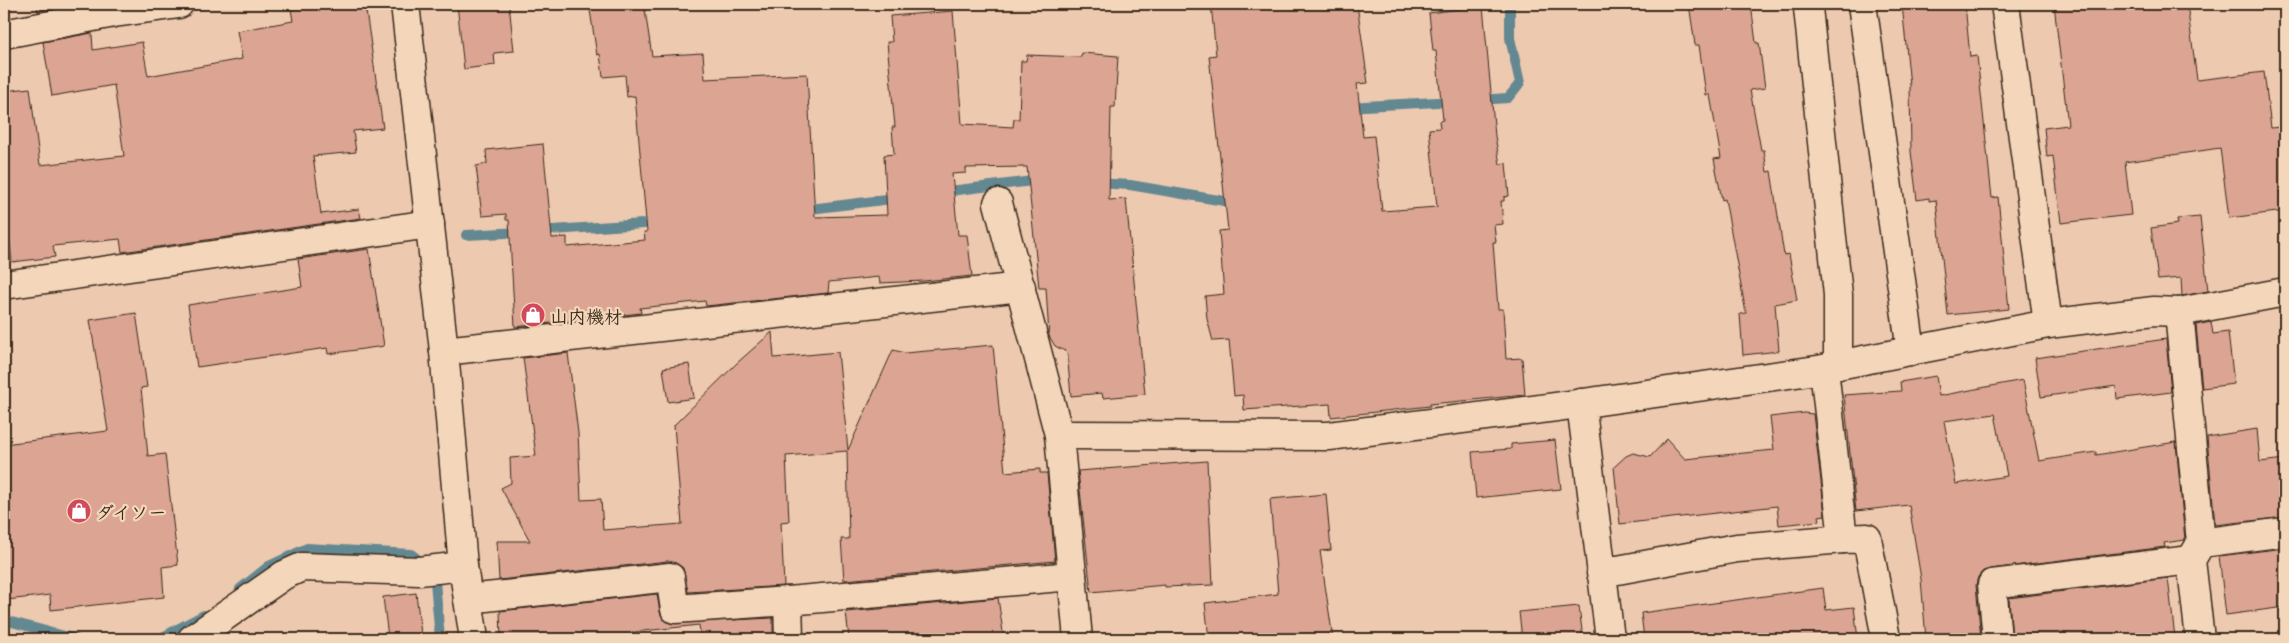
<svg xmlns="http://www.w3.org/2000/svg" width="2289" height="643" viewBox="0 0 2289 643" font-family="'Playpen Sans','Klee One',sans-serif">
<rect width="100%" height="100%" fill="#edc9af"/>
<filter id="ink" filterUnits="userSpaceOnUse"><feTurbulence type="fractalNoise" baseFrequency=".02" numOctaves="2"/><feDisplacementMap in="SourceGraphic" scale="10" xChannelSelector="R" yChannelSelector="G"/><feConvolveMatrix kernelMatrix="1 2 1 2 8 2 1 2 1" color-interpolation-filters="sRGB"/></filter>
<g filter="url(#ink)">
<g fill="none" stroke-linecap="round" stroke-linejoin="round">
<g stroke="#638891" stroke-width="10">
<path d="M1479,100l29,-2 12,-15 -10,-45v-34"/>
<path d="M1347,107l108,-6"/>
<path d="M1097,183l33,2 106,18"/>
<path d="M941,192l100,-12"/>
<path d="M802,210l97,-12"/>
<path d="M538,231l120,-8"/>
<path d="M466,235l57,-3"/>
<path d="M435,581l5,58"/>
<path d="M240,589l29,-23 38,-18 104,6 10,8"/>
<path d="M4,620l72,19"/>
<path d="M159,639l45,-24"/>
</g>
</g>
<g fill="#dba493" stroke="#3b2a1e" fill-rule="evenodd">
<path d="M37,4h42l-41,8z"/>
<path d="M324,4h41l18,124 -30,3 3,21 -43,4 8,58 38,-5 2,9 -239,34 -2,-13 -67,7 2,11 -43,5 -8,-73v-98l26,-3 10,77 84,-9 -10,-71 -62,11 -9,-54 49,-9 1,17 49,-8 6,34 94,-17 -5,-28 56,-10 -2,-12z"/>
<path d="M457,4h52l5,47 -20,2 1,12 -31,4z"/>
<path d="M589,4h55l8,52 51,-3 2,26 102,-5 8,143 72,-2 -3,-60 10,-1 -2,-27h3l-8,-85h5l-2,-26 63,-5 9,113 51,3 1,-8h5l2,-58h5l1,-6 54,2 1,-4 36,3 -3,51h-4l-2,93 17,-1 19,195 -42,4 -1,-5 -31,3 -4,-44 -12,-6 -6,-10 -3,-48h-7l-12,-121 -61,1v5l-14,1 6,61h9l5,41 -48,5 -44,2 -1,-6 -50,5 -1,11 -122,13 -1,-5 -65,7 1,5 -126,14 -6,-107h-3v-6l-24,2 -6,-50 11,-2 -1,-14 57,-6 9,94 15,-1v10l78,-7 -1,-8h3l-12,-136 -8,1 -2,-22 -22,2 -3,-23 -3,1z"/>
<path d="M1211,4h146l11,79 -11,1 6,53 11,-1 8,75 55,-4 -8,-78 11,-1 -1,-7 4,-1 -7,-69h-3l-4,-38 54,-7 12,130 5,28 6,-1 3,33 -5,1v4h-3l2,23 -9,1 2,17h-3l5,67h5l3,50 16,-1 3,37 -95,9v2l-99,11 -1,-13 -86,6 -1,-15 -9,1 -5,-56 -16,1 -6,-22 -2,-23 19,-2 -5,-63 9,-1 -19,-174 7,-1z"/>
<path d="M1689,4h62l5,39h3l6,45 -15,2 11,60h3l3,22 4,-1 13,84 5,-1 8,46 -22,4 4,47 -36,4 -3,-41 6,-1 -21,-114 -3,1 -8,-41 7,-1 -11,-63h-4l-7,-50h-4z"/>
<path d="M1902,4h63l5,53 7,-1 15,142 6,-1 11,112 -61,6 -12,-115 -7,1v-3l-12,2 -6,-48 -1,-66z"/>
<path d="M2054,4h133l10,76 67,-8 7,56 8,-1 6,53v31l-56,7 -9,-70 -95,14 6,53 -70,8 -8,-67 -6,1 -3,-29 24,-3z"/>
<path d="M2200,217l8,74 -26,5 -1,-18 -23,2 -7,-52 27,-4 -1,-5z"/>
<path d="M369,249l15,97 -56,8 -1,-6 -130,19 -9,-62 114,-18 -4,-28z"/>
<path d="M136,313l11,74 -6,1 7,68 17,-2 13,111 -16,2 2,30 -113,13 -1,-15 -43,5 -2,-10h-1v-146l104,-13 -18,-111z"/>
<path d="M2211,322l2,12 15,-2 6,52 -32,4 -6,-63z"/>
<path d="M772,332l2,26 64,-6 10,98 45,-100 12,3 88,-8 12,127 35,-3v4h7l8,88 -211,19 -3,-41h8l-2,-88 -61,5 3,65 -8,1 3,64 -96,6 -5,-24 -7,-5 -8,-2 -169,19 -2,-39h33l-29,-53 10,-5 -1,-25 26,-2 -13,-98 45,-5 10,80 3,67 20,-1 2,31 79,-6 -8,-99 63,-62z"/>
<path d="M2166,339l5,53 -54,7 -1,-13 -75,11 -6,-39z"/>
<path d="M689,364l5,34 -26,4 -5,-34z"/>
<path d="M1936,376l3,20 84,-16 16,81 57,-9v3l80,-13 9,98 -21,3 1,4 -175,22 -7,2 -5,6 -2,8 5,54h-55l-5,-60 -12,-74 -53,6 -12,-116 57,-4 -1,-9zM1995,414l12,62 -51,8 -12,-63z"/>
<path d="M1804,413l9,1 12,101 -6,1 1,5 -41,4 -2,-19 -157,18 -6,-57 12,-11 7,-3 17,4 17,-18 18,20 89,-9 -4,-33z"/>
<path d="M2257,429l3,33 25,-3v58l-70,8 -8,-88z"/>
<path d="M1555,440l6,49 -85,9 -4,-46 39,-3v-5z"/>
<path d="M1207,461l6,124 -48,2v-2l-74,7 -13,-121z"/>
<path d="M1326,494l5,56 -11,1 13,88h-124l-4,-36 73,-9 -8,-95z"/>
<path d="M2285,548v59l-59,8 -7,-59z"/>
<path d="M2168,578l7,60 -163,1 -3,-41z"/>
<path d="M1823,588l3,22 28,-3 4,32h-214l-3,-26z"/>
<path d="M416,593l5,41 -33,3 -5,-40z"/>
<path d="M657,594l3,18 3,7 6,4 104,-5v21h-72l-2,-14 -65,7v7h-133l-1,-28z"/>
<path d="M998,598l6,41h-155l-3,-27z"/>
<path d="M1579,606l4,33h-61l-3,-27z"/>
</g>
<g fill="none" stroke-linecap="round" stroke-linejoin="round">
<defs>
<g id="minor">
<path d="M405,4l39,347 19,215 11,73"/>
<path d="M1862,4l49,347"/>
<path d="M2005,4l43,320"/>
<path d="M1808,8l30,287v70"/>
<path d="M4,34l110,-21 65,-9"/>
<path d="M998,203l61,232 19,204"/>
<path d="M4,285l426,-61"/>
<path d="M2179,312l22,231"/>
<path d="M444,351l577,-64"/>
<path d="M1581,403l29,236"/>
<path d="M1059,435l270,1 227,-29 268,-38 14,-4 210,-41 106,-13 25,1 106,-20"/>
<path d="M1843,539l24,-1 18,95"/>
<path d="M1601,573l136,-25 106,-9 -19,-170"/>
<path d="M468,599l202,-22 5,32 113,-8 1,38"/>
<path d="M788,601l284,-25"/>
<path d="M192,639l92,-64 18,-8 117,4 44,-5"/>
<path d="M1997,639l-5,-55 199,-24"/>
<path d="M2200,639l-9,-79 10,-17 84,-11"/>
</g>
</defs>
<use href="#minor" stroke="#3b2a1e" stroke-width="31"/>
<use href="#minor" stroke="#f4d7ba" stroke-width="28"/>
</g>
</g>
<defs>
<symbol id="shop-disc" viewBox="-11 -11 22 22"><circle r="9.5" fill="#d1495b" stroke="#f4d7ba"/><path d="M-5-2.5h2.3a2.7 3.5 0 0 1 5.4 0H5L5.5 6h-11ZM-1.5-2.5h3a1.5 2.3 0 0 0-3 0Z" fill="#fff"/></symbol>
</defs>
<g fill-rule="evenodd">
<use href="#shop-disc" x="519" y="301" width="28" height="28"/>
<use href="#shop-disc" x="65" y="497" width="28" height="28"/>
</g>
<g text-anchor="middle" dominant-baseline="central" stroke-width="4.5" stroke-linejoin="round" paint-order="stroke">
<g font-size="18" font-weight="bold" fill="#3b2a1e" stroke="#f4d7ba" text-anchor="start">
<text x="550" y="315">山内機材</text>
<text x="96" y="511">ダイソー</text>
</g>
</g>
<rect width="2289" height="643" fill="none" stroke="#f4d7ba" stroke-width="20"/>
<rect x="10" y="10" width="2269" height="623" fill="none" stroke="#3b2a1e" stroke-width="2" filter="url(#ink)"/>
</svg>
